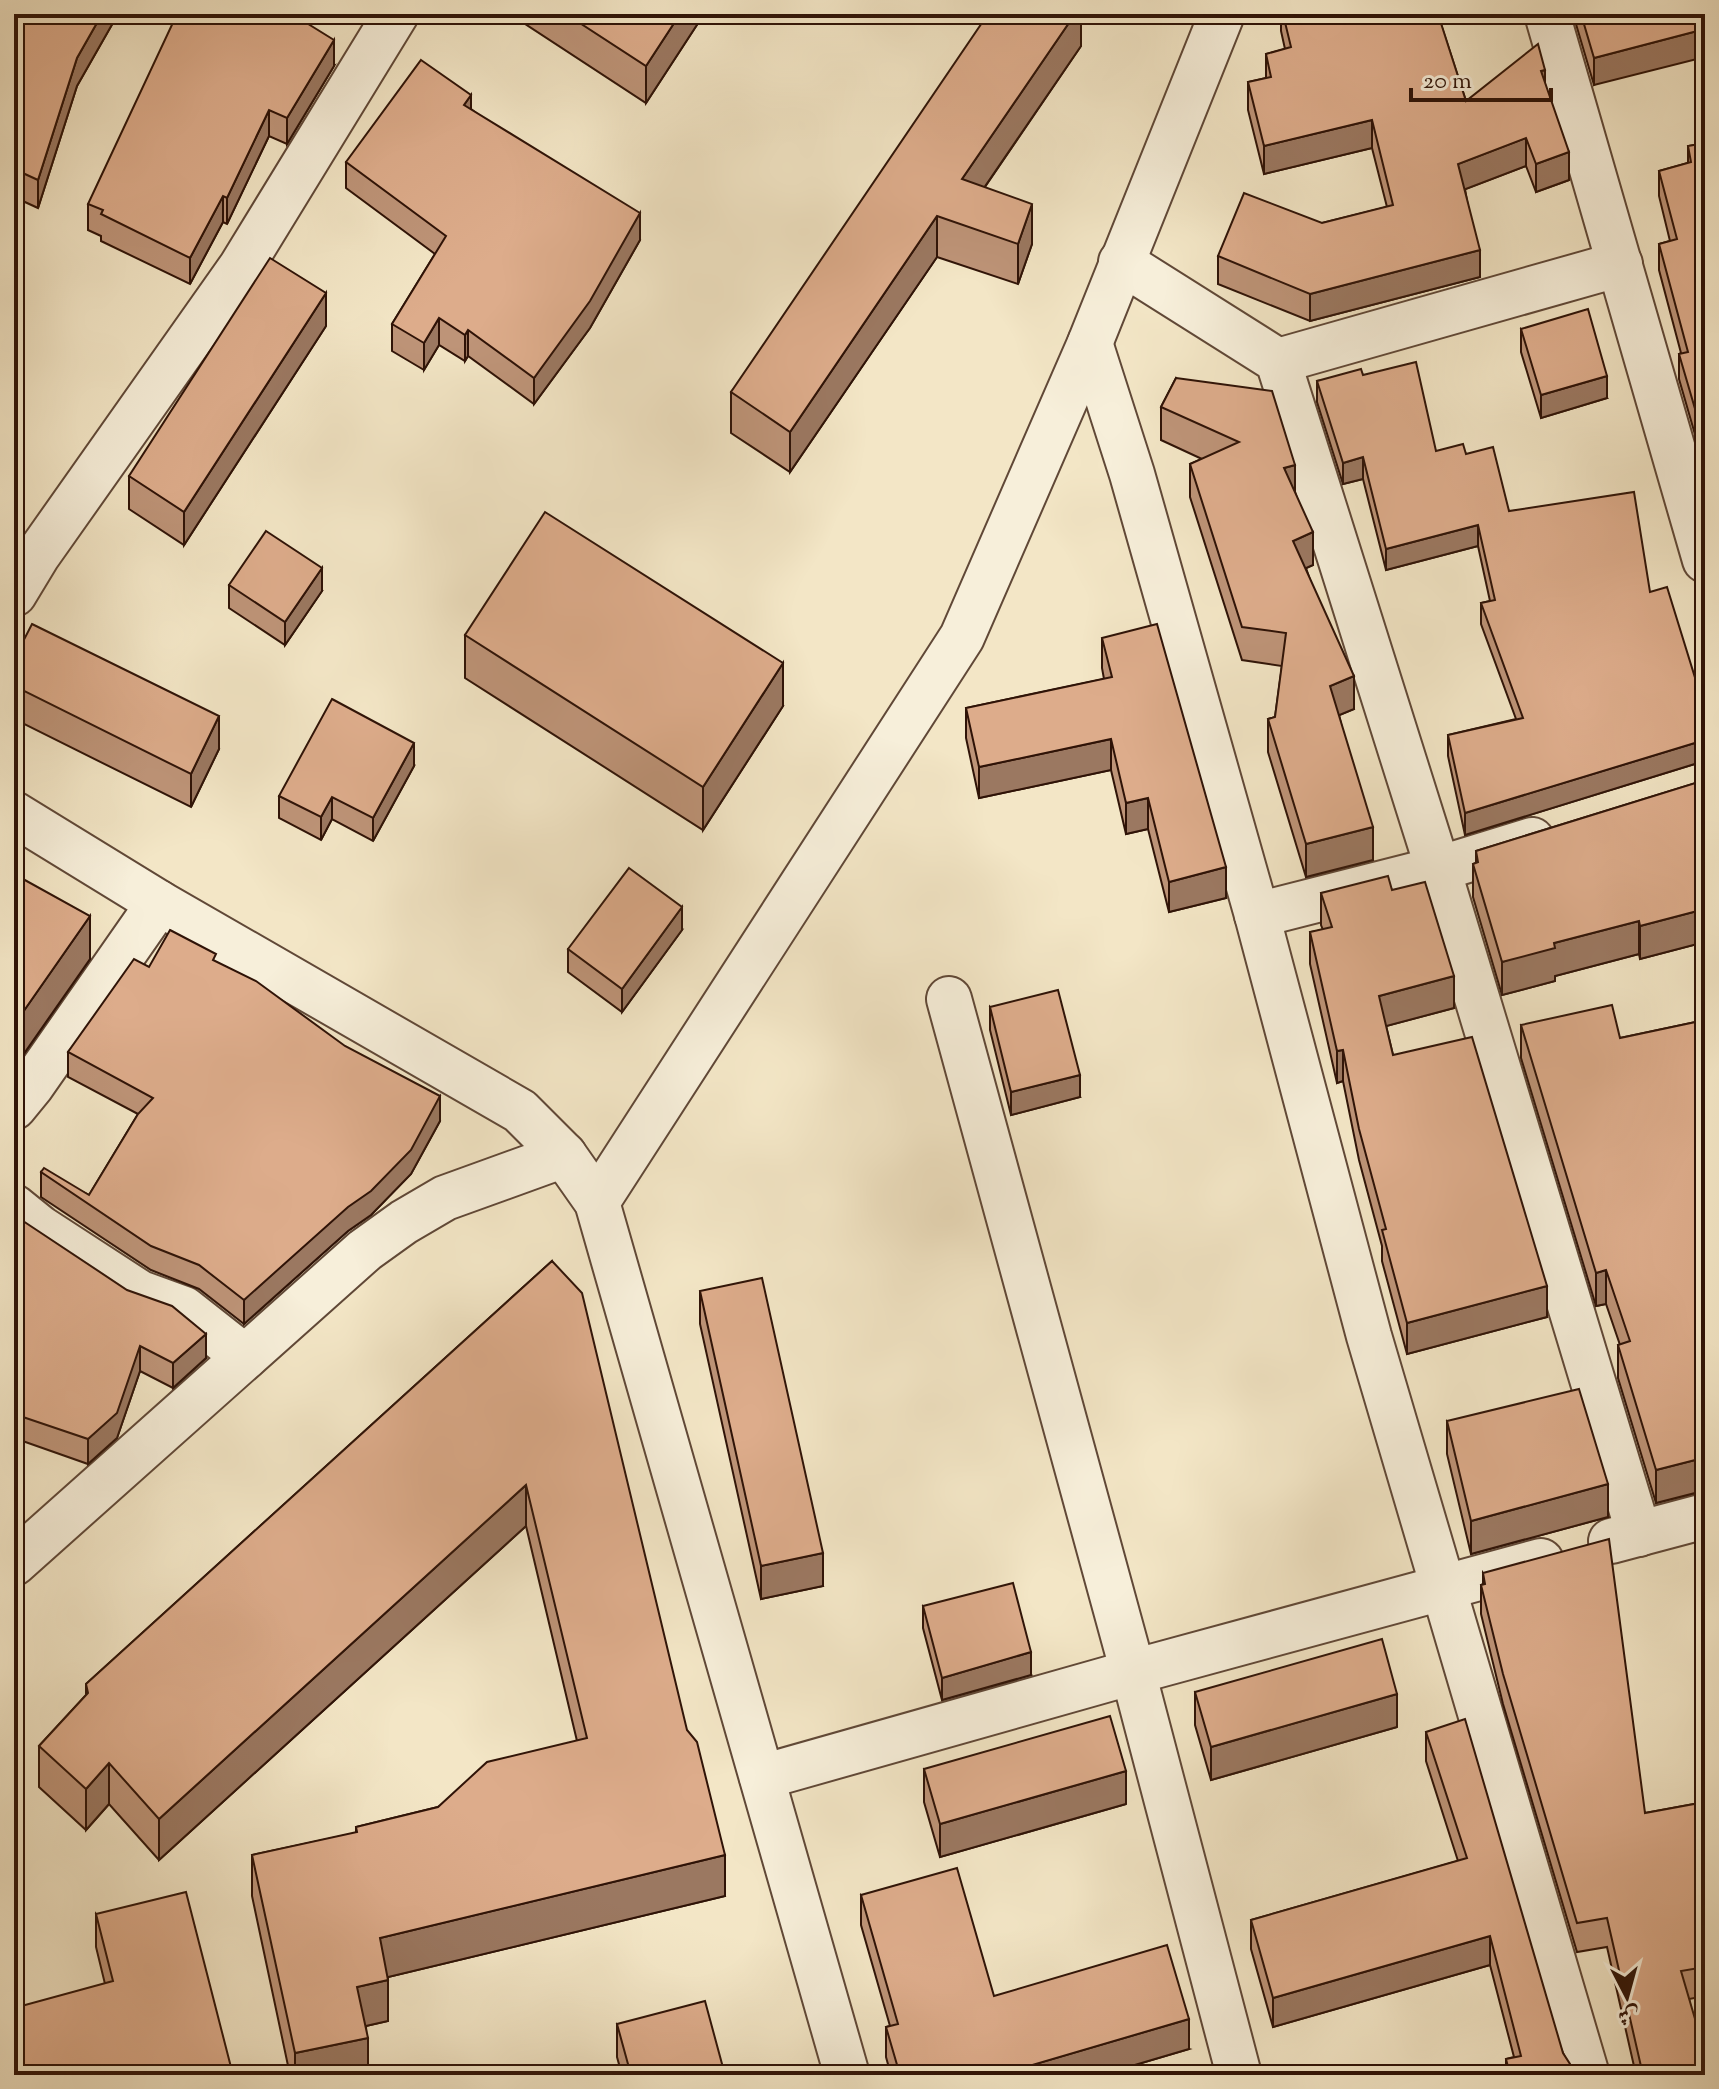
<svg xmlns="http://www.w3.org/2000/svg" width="1719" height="2089" viewBox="0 0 1719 2089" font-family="'Sorts Mill Goudy',Amiri,serif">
<rect width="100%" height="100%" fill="#f3e6c6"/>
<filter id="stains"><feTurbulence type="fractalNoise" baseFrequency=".0025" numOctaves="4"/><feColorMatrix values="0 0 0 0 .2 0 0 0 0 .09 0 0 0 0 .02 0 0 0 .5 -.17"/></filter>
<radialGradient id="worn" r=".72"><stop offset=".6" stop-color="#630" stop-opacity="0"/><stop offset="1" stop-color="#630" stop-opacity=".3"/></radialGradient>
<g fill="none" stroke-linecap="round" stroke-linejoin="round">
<defs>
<g id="minor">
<path d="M1547,14l158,546"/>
<path d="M1121,262l157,99 160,508 201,665"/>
<path d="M1090,343l42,131 125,441 112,421 218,739"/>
<path d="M1278,361l342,-97"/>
<path d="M14,594l23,-38 204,-289 155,-253"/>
<path d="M14,814l145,89 361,208 44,44 33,47 250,873"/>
<path d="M1257,915l181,-46 94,-29"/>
<path d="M949,999l184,673 106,403"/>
<path d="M14,1107l18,-22 127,-182"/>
<path d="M597,1202l365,-565 128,-294 132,-329"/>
<path d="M14,1207l26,21 100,65 44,16 61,48"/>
<path d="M1611,1541l94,-25"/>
<path d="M14,1563l351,-313 39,-28 41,-24 119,-43"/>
<path d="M762,1777l371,-105 408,-111"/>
</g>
</defs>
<use href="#minor" stroke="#604837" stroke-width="48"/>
<use href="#minor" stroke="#f7efda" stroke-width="44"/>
</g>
<g fill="#be9478" stroke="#2f1307" stroke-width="2">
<path d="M14,14h104l-41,72 -39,122 -24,-11z"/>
<path d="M510,14h194l-58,89z"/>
<path d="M1081,14v32l-96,141 47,57 -14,40 -81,-27 -147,215 -59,-39v-41z"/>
<path d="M1281,14h183l-24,7 26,80 79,-17 24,96 -33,12 -10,-26 -61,23 15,88 -170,44 -92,-37v-28l104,-33 65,-16 -15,-59 -108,26 -16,-64v-28l18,-4v-24l19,-5 -4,-18z"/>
<path d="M1573,14h132l-111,71z"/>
<path d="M334,66l-47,78 -18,-8 -42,88 -4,-2 -33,62 -89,-43v-5l-13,-6v-26z"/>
<path d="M471,109l169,131 -50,88 -56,76 -66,-48 -3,5 -26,-16 -15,25 -32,-19v-27l43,-70 -89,-66v-26z"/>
<path d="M1705,143v326l-26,-90v-25l2,-1 -22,-83v-26l11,-3 -11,-45v-25l29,-8v-17z"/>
<path d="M326,326l-142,219 -55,-36v-33z"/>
<path d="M1521,329l86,69 -66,20 -20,-66z"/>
<path d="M1363,375l73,76 30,3 43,57 141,81 55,118v54l-7,-1 -233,72 -17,-79v-21l68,-16 -35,-95v-21l9,-2 -12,-55 -92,24 -23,-91 -20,5 -26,-82v-21z"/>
<path d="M1176,378l119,115 18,72 -7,3 48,141 -15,6 34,145 -67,17 -38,-125v-33l7,-2 7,-51 -40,-6 -52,-163v-33l12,-5 -41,-19v-33z"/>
<path d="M229,585l93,6 -37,54 -56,-37z"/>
<path d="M465,635l318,71 -80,124 -238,-152z"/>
<path d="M1102,638l124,260 -57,14 -21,-83 -22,5 -15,-64 -132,28 -13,-60v-30l138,-29 -2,-11z"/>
<path d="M14,659l205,90 -28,58 -177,-88z"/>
<path d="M414,766l-41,75 -41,-22 -11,21 -42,-22v-22z"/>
<path d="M1705,780v162l-65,17 -1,-5 -84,22v5l-53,14 -29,-98v-33l3,-1v-12z"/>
<path d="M14,874l76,85 -67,96 -9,-5z"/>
<path d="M1392,890l62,118 -68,18 7,29 154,262 -140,37 -25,-93v-15l-23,-86 -16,-79 -6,2 -27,-119v-32l13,-2 -2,-5v-32z"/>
<path d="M682,930l-60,82 -54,-40v-23z"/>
<path d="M216,962l224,159 -29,53 -40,41 -23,16 -104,93 -45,-35 -48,-19 -110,-73v-25l48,23 49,-81 -70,-37v-25l81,-85z"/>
<path d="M990,1007l90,90 -69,18 -21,-85z"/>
<path d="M1705,1020v472h-6l-43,11 -38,-125v-33h2l-14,-41 -10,2 -75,-248v-33l99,13z"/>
<path d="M14,1215l192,143 -33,30 -33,-17 -23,67 -29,26 -74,-26z"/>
<path d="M552,1261l173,635 -337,81v44l-22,5 2,49h-78l-38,-179v-41l104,-22v-6l82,-20 139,-66 -51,-215 -367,334 -50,-56 -23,26 -47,-43v-41l47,-51v-11z"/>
<path d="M700,1291l123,295 -62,13 -61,-275z"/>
<path d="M1447,1421l161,96 -137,37 -24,-100z"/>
<path d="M1483,1573l162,240 60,-11v194l-16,3 16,76h-69l-29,-128 -30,5 -74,-248 -22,-90v-29l2,-1z"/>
<path d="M923,1606l108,69 -89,25 -19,-72z"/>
<path d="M1195,1692l202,35 -186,53 -16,-55z"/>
<path d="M1426,1732l137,321 10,22h-67v-16l8,-2 -24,-92 -217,62 -22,-78v-29l207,-59 -32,-100z"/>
<path d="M924,1769l202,35 -186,53 -16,-55z"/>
<path d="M861,1895l133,101 195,53 -88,26h-210l-5,-18v-30l4,-1 -29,-101z"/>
<path d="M96,1914l137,161 -128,-91 -9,-37z"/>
<path d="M617,2024l108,51h-103l-5,-18z"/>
</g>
<g fill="#9b7861" stroke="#2f1307" stroke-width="2">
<path d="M102,14h16l-41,72 -39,122v-28l39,-122z"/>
<path d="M680,14h24l-58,89v-37z"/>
<path d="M1075,14h6v32l-119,174v-41z"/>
<path d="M1432,14h32l-32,10z"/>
<path d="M1705,29v28l-111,28v-27z"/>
<path d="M334,40v26l-47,78v-26z"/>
<path d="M1545,70v28l-4,-27z"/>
<path d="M471,95v27l-7,-17z"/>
<path d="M269,110v26l-42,88v-26z"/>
<path d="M1372,120v28l-108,26v-28z"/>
<path d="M1526,138v28l-68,26v-28z"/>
<path d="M1569,152v28l-33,12v-28z"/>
<path d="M223,196v26l-33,62v-26z"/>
<path d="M1032,204v40l-14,40v-40z"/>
<path d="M640,213v27l-50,88 -56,76v-26z"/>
<path d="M937,216v41l-147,215v-40z"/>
<path d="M1480,250v27l-170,44v-27z"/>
<path d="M326,293v33l-142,219v-33z"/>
<path d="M439,318v27l-15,25v-27z"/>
<path d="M468,330v26l-3,5v-26z"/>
<path d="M1607,376v22l-66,20v-23z"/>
<path d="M1363,457v22l-20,5v-21z"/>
<path d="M1295,465v33l-11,-30z"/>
<path d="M1478,525v21l-92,24v-21z"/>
<path d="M1313,532v33l-20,9v-33z"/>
<path d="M322,568v23l-37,54v-23z"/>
<path d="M783,663v43l-80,124v-43z"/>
<path d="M1354,676v33l-24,10v-33z"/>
<path d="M219,716v33l-28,58v-33z"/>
<path d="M1111,739v31l-132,28v-31z"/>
<path d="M1698,742v21l-233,72v-22z"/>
<path d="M414,743v23l-41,75v-23z"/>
<path d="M332,797v22l-11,21v-23z"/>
<path d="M1148,798v31l-22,5v-31z"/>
<path d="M1373,827v33l-67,17v-33z"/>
<path d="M1226,867v31l-57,14v-30z"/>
<path d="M682,907v23l-60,82v-23z"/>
<path d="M1705,909v33l-65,17v-33z"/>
<path d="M90,916v43l-67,96v-43z"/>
<path d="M1639,921v33l-84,22v5l-53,14v-33l52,-19z"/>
<path d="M1454,976v32l-75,20v-32z"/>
<path d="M1343,1050v31l-6,2v-32z"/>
<path d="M1080,1075v22l-69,18v-23z"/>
<path d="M440,1096v25l-29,53 -40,41 -23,16 -104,93v-24z"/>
<path d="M1606,1270v34l-10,2v-33z"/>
<path d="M1547,1286v31l-140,37v-31z"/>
<path d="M206,1334v24l-33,30v-25z"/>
<path d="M140,1346v25l-23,67 -29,26v-25z"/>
<path d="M1699,1459v33l-43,11v-33z"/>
<path d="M1608,1484v33l-137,37v-33z"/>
<path d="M526,1485v41l-367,334v-41z"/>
<path d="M823,1553v33l-62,13v-33z"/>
<path d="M1031,1652v23l-89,25v-22z"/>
<path d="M1397,1694v33l-186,53v-33z"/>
<path d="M109,1763v41l-23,26v-41z"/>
<path d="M1126,1771v33l-186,53v-33z"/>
<path d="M725,1855v41l-345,83v-41z"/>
<path d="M23,1898v23l-9,7v-23z"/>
<path d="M1490,1936v29l-217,62v-29z"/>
<path d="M388,1980v41l-31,7v-41z"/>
<path d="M1189,2019v30l-88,26h-103z"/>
<path d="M368,2038v37h-73v-22z"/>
</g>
<g fill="#ddac8b" stroke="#2f1307" stroke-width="2">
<path d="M14,14h88l-25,44 -39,122 -24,-11z"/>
<path d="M177,14h115l42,26 -47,78 -18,-8 -42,88 -4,-2 -33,62 -89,-44 2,-4 -15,-6z"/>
<path d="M566,14h114l-34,52z"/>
<path d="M988,14h87l-113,165 70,25 -14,40 -81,-28 -147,216 -59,-40z"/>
<path d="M1283,14h155l28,87 72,-57 7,26 -4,1 28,81 -33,12 -10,-26 -68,26 22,86 -170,44 -92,-38 26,-63 78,30 71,-18 -21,-85 -108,26 -16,-64 23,-5 -5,-23 25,-7z"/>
<path d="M1581,14h124v15l-111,29z"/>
<path d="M421,60l50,35 -7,10 176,108 -50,88 -56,77 -66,-48 -3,5 -26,-17 -15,25 -32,-19 54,-88 -100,-74z"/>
<path d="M1705,143v300l-26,-89 9,-2 -29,-108 18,-5 -18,-68 32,-9 -3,-16z"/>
<path d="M270,258l56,35 -142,219 -55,-36z"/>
<path d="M1588,309l19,67 -66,19 -20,-66z"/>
<path d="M1416,362l20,89 27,-7 3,10 27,-7 16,64 125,-19 16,100 17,-5 38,123v32h-7l-233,71 -17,-78 75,-17 -42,-115 14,-3 -17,-75 -92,24 -23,-92 -20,6 -26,-82 44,-12 2,6z"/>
<path d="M1176,378l96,13 23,74 -11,3 29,64 -20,9 61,135 -24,10 43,141 -67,17 -38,-125 7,-2 11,-84 -44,-6 -52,-163 49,-22 -78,-35z"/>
<path d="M545,512l238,151 -80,124 -238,-152z"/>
<path d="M266,531l56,37 -37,54 -56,-37z"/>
<path d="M32,624l187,92 -28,58 -177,-88v-27z"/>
<path d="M1157,624l69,243 -57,15 -21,-84 -22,5 -15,-64 -132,28 -13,-59 146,-31 -10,-39z"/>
<path d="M332,699l82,44 -41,75 -41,-21 -11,20 -42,-21z"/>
<path d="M1705,780v129l-65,17 -1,-5 -85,22 1,5 -53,14 -29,-98 5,-2 -2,-11z"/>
<path d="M629,868l53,39 -60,82 -54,-40z"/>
<path d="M14,874l76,42 -67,96 -9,-4z"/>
<path d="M1388,876l4,14 33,-8 29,94 -75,20 14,59 79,-18 75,249 -140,37 -25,-93 4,-1 -27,-100 -16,-79 -6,1 -27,-119 22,-5 -11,-34z"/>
<path d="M170,930l46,24 -3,6 43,21 89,65 95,50 -29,54 -40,41 -23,16 -104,93 -45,-35 -48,-19 -110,-74 3,-4 45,27 49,-81 15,-16 -85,-46 66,-93 15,8z"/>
<path d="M1058,990l22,85 -69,17 -21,-85z"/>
<path d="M1612,1005l8,33 85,-18v439h-6l-43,11 -38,-125 12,-4 -24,-71 -10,3 -75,-248z"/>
<path d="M14,1215l113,75 45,16 34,28 -33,29 -33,-17 -23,67 -29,26 -74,-25z"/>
<path d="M552,1261l30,32 105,437 10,12 28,113 -345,83 8,42 -31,7 11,51 -73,15 -43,-198 105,-23 -1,-5 82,-20 49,-45 100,-24 -61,-253 -367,334 -50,-56 -23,26 -47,-43 49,-53 -2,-9z"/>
<path d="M762,1278l61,275 -62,13 -61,-275z"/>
<path d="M1579,1389l29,95 -137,37 -24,-100z"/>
<path d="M1609,1539l36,274 60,-11v165l-24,4 24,82v22h-62l-36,-157 -30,5 -74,-249 -22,-89 4,-1 -2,-11z"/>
<path d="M1013,1583l18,69 -89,26 -19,-72z"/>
<path d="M1382,1639l15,55 -186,53 -16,-55z"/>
<path d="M1110,1716l16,55 -186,53 -16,-55z"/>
<path d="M1465,1719l98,334 7,11 3,11h-63l-4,-16 15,-3 -31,-120 -217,62 -22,-78 216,-62 -41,-126z"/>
<path d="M957,1868l37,128 173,-51 22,74 -191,56h-98l-14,-48 12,-3 -37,-129z"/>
<path d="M14,1887l9,11 -9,7z"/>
<path d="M186,1892l47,183h-96l-1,-2 -8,2h-114v-67l99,-27 -17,-67z"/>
<path d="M705,2001l20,74h-94l-14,-51z"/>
</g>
<rect width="1719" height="2089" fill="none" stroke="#f3e6c6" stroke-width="48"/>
<rect x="16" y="16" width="1687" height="2057" fill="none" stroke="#2f1307" stroke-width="4"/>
<rect x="24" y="24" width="1671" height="2041" fill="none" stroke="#2f1307" stroke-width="2"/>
<g transform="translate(1627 1997) rotate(174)" stroke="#f7efda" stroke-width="6" paint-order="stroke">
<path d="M0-6L14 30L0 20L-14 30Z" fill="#2f1307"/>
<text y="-12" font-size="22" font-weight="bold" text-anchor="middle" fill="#2f1307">ش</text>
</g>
<path d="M1411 88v12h140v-12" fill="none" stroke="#2f1307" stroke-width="4"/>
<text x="1423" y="88" font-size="24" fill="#2f1307" stroke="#f7efda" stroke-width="6" paint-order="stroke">20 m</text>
<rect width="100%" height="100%" filter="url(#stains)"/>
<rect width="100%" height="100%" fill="url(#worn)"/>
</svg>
